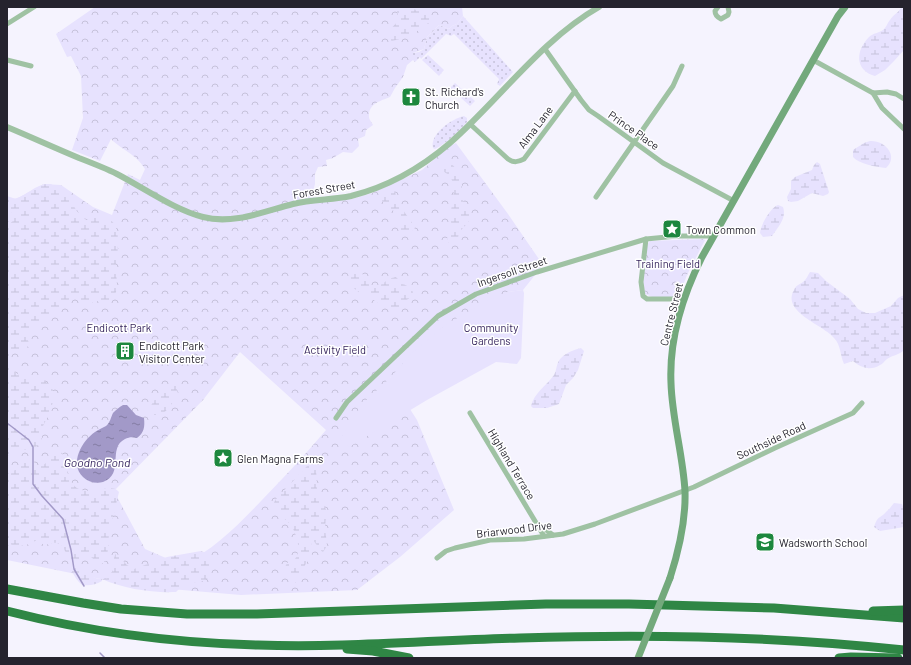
<svg xmlns="http://www.w3.org/2000/svg" width="911" height="665" viewBox="0 0 911 665" font-family="Barlow,sans-serif">
<defs>
<pattern id="grass-dots" width="8" height="8" patternUnits="userSpaceOnUse"><rect width="8" height="8" fill="#e7e2fe"/><path d="M2 2h.1M6 6h.1" fill="none" stroke="#c6c2da" stroke-width="1.8" stroke-linecap="round"/></pattern>
<pattern id="forest-crowns" width="20" height="18" patternUnits="userSpaceOnUse"><rect width="20" height="18" fill="#e7e2fe"/><path d="M2 6a3 3 0 1 1 6 0M12 15a3 3 0 1 1 6 0" fill="none" stroke="#c6c2da"/></pattern>
<pattern id="wetland-marsh" width="20" height="14" patternUnits="userSpaceOnUse"><rect width="20" height="14" fill="#e7e2fe"/><path d="M1 5h8M5 5V1M11 12h8M15 12V8" fill="none" stroke="#c6c2da"/></pattern>
<pattern id="water-ripples" width="26" height="14" patternUnits="userSpaceOnUse"><rect width="26" height="14" fill="#a299c8"/><path d="M2 4q2-2 4 0t4 0M15 11q2-2 4 0t4 0" fill="none" stroke="#847ca3"/></pattern>
</defs>
<rect width="100%" height="100%" fill="#f5f3fe"/>
<g fill="url(#grass-dots)">
<path d="M463,16l50,56 -13,14 -3,-2 2,-5 -45,-45 -3,2 -5,-2 -25,25 -1,-2 -5,5 -2,-2v-7l6,-1 5,-3 3,-12 12,-12 10,4 3,-3 5,-2z"/>
<path d="M428,55l16,15 -5,6 -17,-16z"/>
<path d="M455,83l20,18 -5,5 -20,-18z"/>
<path d="M464,116l3,2v4c-8,9 -20,21 -32,27l-2,-1c-4,-14 20,-30 31,-32z"/>
</g>
<g fill="url(#forest-crowns)" fill-rule="evenodd">
<path d="M95,7h367l1,9 -6,8 -5,2 -3,3 -10,-4 -12,12 -3,12 -11,4v7l-6,5 -4,12 -8,11 -5,9c-10,4 -22,7 -21,20 0,3 3,5 4,8l-7,5 -1,6 -7,3 1,7 -7,7 -9,-1 -10,6 -7,2 1,6 -9,1 -3,7v10l-2,7 2,10 37,-2 20,-6 50,-23 26,-23 8,-4 52,71 35,51 -20,25 -15,2 -118,86 27,42 37,90 -54,47 -43,33 -116,5 -106,-9 -128,-26v-364l9,3 28,-15 17,1 32,22 19,8 16,-41 12,6 5,-11c-10,-16 -22,-18 -34,-30l-11,22 -28,-11 11,-32 -2,-42 -10,-20 -4,1 -11,-23zM240,352l86,78c-20,24 -42,47 -64,70 -24,25 -48,50 -80,65l-37,-16 -31,-58 89,-91z"/>
<path d="M703,239l2,1 -18,35 -9,23 -26,-1 -7,-3 -2,-12 4,-37 3,-4z"/>
</g>
<g fill="url(#wetland-marsh)">
<path d="M396,7h15l2,2 17,5 4,4c-12,11 -25,20 -42,23l-2,-1c-3,-10 3,-13 9,-20z"/>
<path d="M901,8l3,1v41l-10,11 -9,9 -10,6c-21,-6 -19,-26 -6,-39 4,-4 10,-4 14,-7 4,-3 4,-7 7,-10 3,-5 8,-7 11,-12z"/>
<path d="M870,141c15,-1 29,15 16,27 -10,-1 -27,-4 -33,-11v-7l11,-7z"/>
<path d="M449,162c8,6 14,14 13,24 0,3 -2,6 -1,9 1,9 12,12 9,23 -2,8 -12,11 -12,21l-4,5 -5,-1 -2,-4 5,-14c-6,-19 15,-46 -14,-56l3,-4z"/>
<path d="M817,162l3,2 9,28 -1,2 -5,2 -11,-3 -14,8 -7,1 -3,-1 -1,-4 4,-8v-8l4,-4 17,-7 2,-5z"/>
<path d="M47,184h4l16,13 15,21 5,2c5,-4 11,-5 18,-3 19,6 12,34 11,50 0,8 2,17 0,25 -2,5 -6,8 -11,10l-10,-1 -3,2h-7l-12,-8c-6,7 -13,14 -21,19 -11,6 -20,9 -26,21l3,8 -2,5 -4,2 -12,-1c-7,14 3,27 18,29 5,1 10,0 15,3 6,3 9,8 11,14l-5,17 -9,18 1,8 -3,7 -9,5 -10,-1h-5l-8,8v-231l7,-6c0,-5 -2,-8 -7,-10v-12c14,5 25,-13 40,-14z"/>
<path d="M388,191l7,1c2,14 14,24 20,36l-4,5 -6,1 -5,-3c-2,-6 1,-8 0,-12 -2,-8 -13,-11 -18,-18l2,-7z"/>
<path d="M778,205l5,2c4,11 -5,20 -11,29l-9,1 -3,-4c1,-9 11,-26 18,-28z"/>
<path d="M357,271l5,2 5,10 6,4c11,-1 13,-9 23,-10 2,2 5,5 7,7 6,3 11,4 10,12l-8,5 -4,11h-2l-16,-5 -16,-12 -6,-1 -11,-9v-9l4,-4z"/>
<path d="M810,272l8,1 8,8 24,18 8,10 8,4h9l16,-7 7,-8 6,-3v55c-5,5 -11,5 -17,9 -3,2 -4,5 -7,6 -9,6 -19,3 -27,-4l-9,3c-4,-9 -3,-19 -10,-26 -10,-13 -53,-26 -40,-48 2,-5 5,-5 9,-8 3,-2 5,-7 7,-10z"/>
<path d="M581,348l3,3 -6,19 -5,8 -7,7 -7,19 -12,4h-14l-2,-2c3,-13 15,-20 23,-31 3,-5 2,-12 7,-17 6,-6 13,-8 20,-10z"/>
<path d="M176,385l2,9c-8,12 -11,22 -27,21l-2,-5c5,-13 14,-20 27,-25z"/>
<path d="M56,451l6,2 1,2c3,9 4,21 9,28 12,18 37,-3 47,9l-10,42 -2,26 -7,5 -9,-8 -5,-1 -9,7c3,11 27,22 34,12 3,-5 1,-15 5,-22l11,12 7,4 33,-12 34,-6 5,2c3,7 9,22 -1,27 -5,3 -13,2 -19,2l-10,10c-24,1 -52,-3 -74,-13v2c-7,4 -12,5 -20,4 -5,-4 -9,-11 -12,-18 -3,-8 -3,-20 -13,-24 -5,-1 -8,2 -13,2l-7,-5c-10,6 -19,8 -30,3v-66l18,-16 9,1 3,4c10,0 14,-8 19,-15z"/>
<path d="M311,464l5,2 1,24 10,22 -2,14 2,20 -4,6c-5,-2 -6,-9 -11,-12l-1,1 1,13 -7,11 -5,17 -2,2 -8,-5 -6,-10 3,-6c3,-2 6,-2 8,-4 8,-10 0,-31 -8,-38 -4,-4 -12,-7 -13,-13 -1,-3 0,-6 2,-9l32,-34z"/>
<path d="M894,503l8,1 2,5v18l-24,4 -6,-4c4,-12 6,-8 13,-16 3,-2 4,-5 7,-8z"/>
</g>
<path fill="#e7e2fe" d="M523,290l1,3 -3,65 -4,6 -21,-2 -69,38 -78,47 -9,-8 23,-36 27,-25 21,-24 34,-29 44,-25 19,-8z"/>
<path fill="url(#water-ripples)" d="M123,405h4l9,10 8,3c1,9 0,15 -7,20 -4,-1 -8,-1 -12,1 -18,9 0,35 -22,43 -7,2 -15,0 -20,-5 -14,-14 -1,-36 12,-45 3,-2 7,-4 11,-6 4,-3 5,-9 7,-13 3,-3 6,-6 10,-8z"/>
<g fill="none" stroke-linecap="round" stroke-linejoin="round">
<g stroke="#a299c8" stroke-width="1.5">
<path d="M7,393v5"/>
<path d="M7,423l22,17 4,7v37l9,12 21,23 8,31 3,19 10,17"/>
<path d="M100,653l5,5h5"/>
</g>
<g stroke="#9fc2a3" stroke-width="5">
<path d="M718,7l-3,4c0,4 2,6 6,8l7,-4 1,-3 -1,-5"/>
<path d="M7,24l27,-17"/>
<path d="M545,49l36,51 8,10 9,6 65,47 71,38"/>
<path d="M7,60l24,6"/>
<path d="M813,60l60,33 14,-1 9,2 8,5"/>
<path d="M873,93l9,15 22,21"/>
<path d="M470,124l38,35c6,4 10,3 16,0l51,-68"/>
<path d="M596,197l77,-111 9,-20"/>
<path d="M646,239l-5,43 2,14 4,3h28l8,1"/>
<path d="M470,413l74,123"/>
<path d="M336,418l11,-16 91,-86 38,-22 61,-22 109,-33 31,-3h37"/>
<path d="M538,524l15,11"/>
<path d="M437,558l9,-7 9,-3 35,-8 34,-1 39,-5 32,-10 99,-37 81,-39 78,-35 9,-10"/>
</g>
<path stroke="#9fc2a3" stroke-width="6" d="M7,127c24,10 48,21 72,31 13,5 26,10 38,16 27,14 58,36 86,43 30,8 62,-6 90,-13 19,-5 39,-4 58,-8 36,-9 71,-29 99,-53 49,-43 91,-103 149,-136"/>
<path stroke="#73a97c" stroke-width="7" d="M670,578c9,-28 16,-57 15,-87 -2,-36 -13,-72 -14,-108 -2,-44 12,-88 31,-126l136,-241 7,-9"/>
<g stroke="#2f8645" stroke-width="9">
<path d="M7,589l76,14 38,6 66,5h70l289,-10h83l145,4 130,10"/>
<path d="M7,611c82,21 166,32 251,34 87,3 175,-5 262,-7 128,-4 257,-2 384,12"/>
<path d="M873,611l31,-1"/>
<path d="M347,649l26,2 36,7"/>
<path d="M839,658l12,-1 47,1"/>
</g>
<path stroke="#73a97c" stroke-width="7" d="M638,658l32,-80"/>
</g>
<defs>
<symbol id="church-square" viewBox="-11 -11 22 22"><rect x="-9" y="-9" width="18" height="18" rx="4" fill="#1d873e" stroke="#fff"/><path d="M-1.2-6h2.4v3.5h3.3v2.4h-3.3V6h-2.4V-.1h-3.3v-2.4h3.3Z" fill="#fff"/></symbol>
<symbol id="sight-square" viewBox="-11 -11 22 22"><rect x="-9" y="-9" width="18" height="18" rx="4" fill="#1d873e" stroke="#fff"/><path d="M0-6L1.8-2.2L6-1.7L2.9 1.2L3.7 5.4L0 3.3L-3.7 5.4L-2.9 1.2L-6-1.7L-1.8-2.2Z" fill="#fff"/></symbol>
<symbol id="building-square" viewBox="-11 -11 22 22"><rect x="-9" y="-9" width="18" height="18" rx="4" fill="#1d873e" stroke="#fff"/><path d="M-4-6H4V6H1V3H-1V6H-4ZM-2.5-4.3h1.7v1.8h-1.7ZM.8-4.3h1.7v1.8H.8ZM-2.5-1h1.7V.8h-1.7ZM.8-1h1.7V.8H.8Z" fill="#fff"/></symbol>
<symbol id="school-square" viewBox="-11 -11 22 22"><rect x="-9" y="-9" width="18" height="18" rx="4" fill="#1d873e" stroke="#fff"/><path d="M0-5L7-2L0 1L-7-2ZM-4 1L0 2.5L4 1V4Q0 6-4 4Z" fill="#fff"/></symbol>
</defs>
<g fill-rule="evenodd">
<use href="#church-square" x="400" y="86" width="22" height="22"/>
<use href="#sight-square" x="661" y="218" width="22" height="22"/>
<use href="#building-square" x="114" y="340" width="22" height="22"/>
<use href="#sight-square" x="212" y="447" width="22" height="22"/>
<use href="#school-square" x="754" y="531" width="22" height="22"/>
</g>
<g text-anchor="middle" dominant-baseline="central" stroke-width="3" stroke-linejoin="round" paint-order="stroke">
<g font-size="11" fill="#25232e" stroke="#fff" text-anchor="start">
<text x="425" y="91">St. Richard's<tspan x="425" dy="13">Church</tspan></text>
<text x="686" y="229">Town Common</text>
<text x="139" y="345">Endicott Park<tspan x="139" dy="13">Visitor Center</tspan></text>
<text x="237" y="458">Glen Magna Farms</text>
<text x="779" y="542">Wadsworth School</text>
</g>
<g font-size="11" fill="#25232e" stroke="#fff">
<text transform="translate(535 127) rotate(-53)">Alma Lane</text>
<text transform="translate(634 130) rotate(35)">Prince Place</text>
<text transform="translate(324 189) rotate(-10)">Forest Street</text>
<text transform="translate(512 271) rotate(-19)">Ingersoll Street</text>
<text transform="translate(671 314) rotate(-76)">Centre Street</text>
<text transform="translate(771 440) rotate(-25)">Southside Road</text>
<text transform="translate(512 464) rotate(59)">Highland Terrace</text>
<text transform="translate(514 529) rotate(-7)">Briarwood Drive</text>
</g>
<g font-size="11" fill="#301e58" stroke="#fff">
<text x="668" y="263">Training Field</text>
<text x="119" y="327">Endicott Park</text>
<text x="491" y="327">Community<tspan x="491" dy="13">Gardens</tspan></text>
<text x="335" y="349">Activity Field</text>
</g>
<g font-size="12" font-style="italic" fill="#382761" stroke="#fff">
<text x="97" y="462">Goodno Pond</text>
</g>
</g>
<rect width="911" height="665" fill="none" stroke="#25232e" stroke-width="16"/>
</svg>
